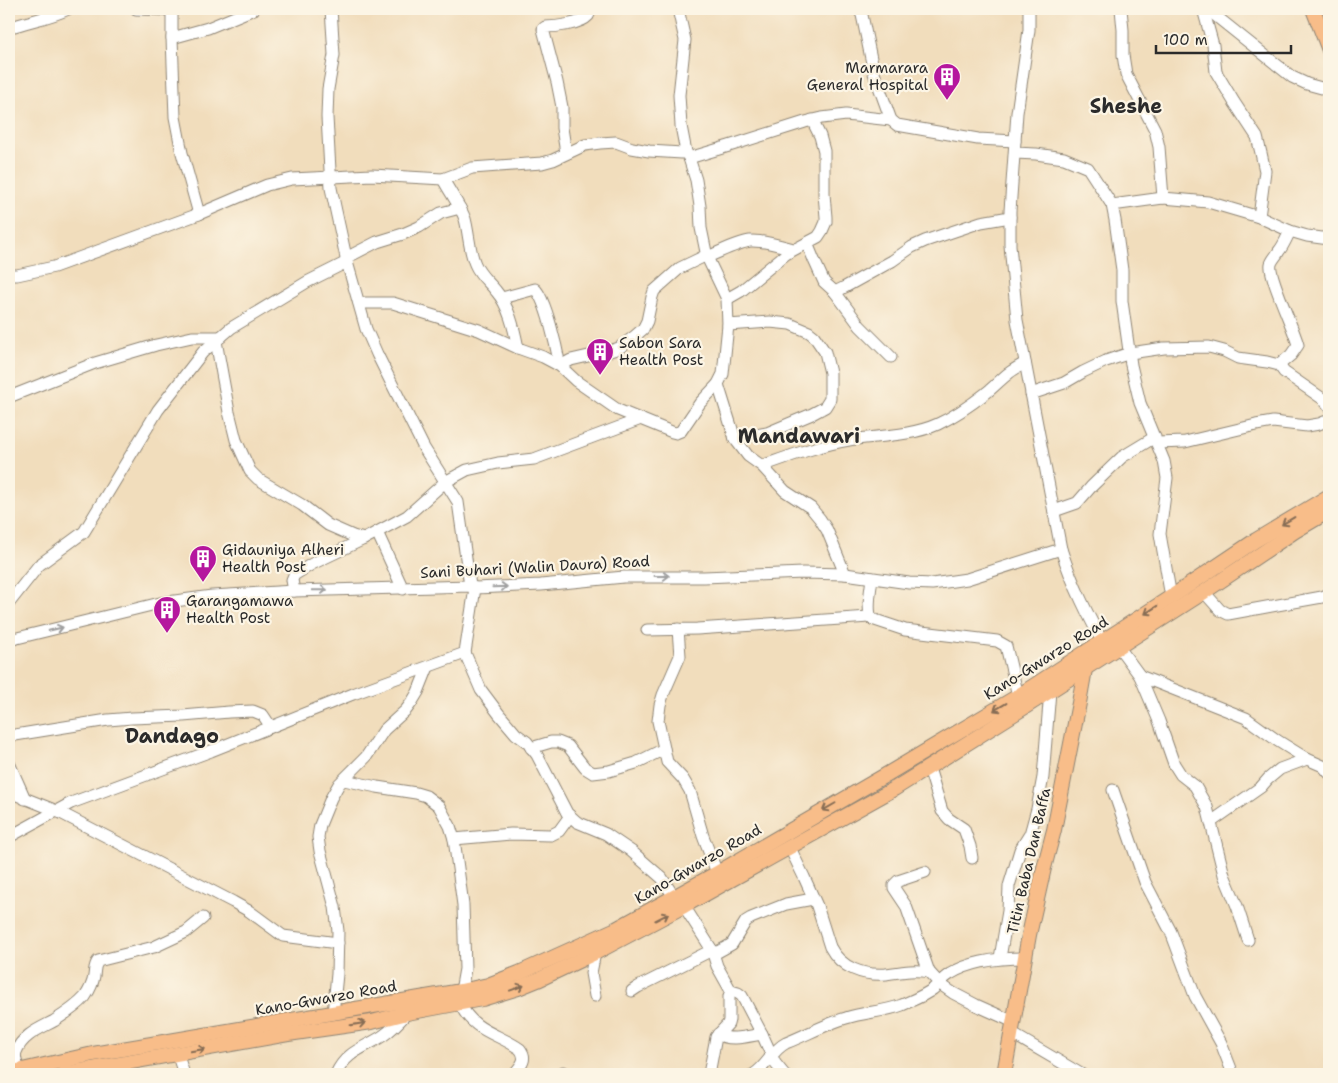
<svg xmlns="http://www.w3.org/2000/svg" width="1338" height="1083" viewBox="0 0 1338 1083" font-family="'Shantell Sans',sans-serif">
<rect width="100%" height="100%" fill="#fcf5e5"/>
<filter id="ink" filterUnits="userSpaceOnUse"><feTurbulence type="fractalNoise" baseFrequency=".02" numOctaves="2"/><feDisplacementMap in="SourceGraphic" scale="10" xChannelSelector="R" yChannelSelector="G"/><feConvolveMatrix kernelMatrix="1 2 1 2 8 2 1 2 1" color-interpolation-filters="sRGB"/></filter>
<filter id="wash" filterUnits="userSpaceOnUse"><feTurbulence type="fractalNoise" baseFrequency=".0096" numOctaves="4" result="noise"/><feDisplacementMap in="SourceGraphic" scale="20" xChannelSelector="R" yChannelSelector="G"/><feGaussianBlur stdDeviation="1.12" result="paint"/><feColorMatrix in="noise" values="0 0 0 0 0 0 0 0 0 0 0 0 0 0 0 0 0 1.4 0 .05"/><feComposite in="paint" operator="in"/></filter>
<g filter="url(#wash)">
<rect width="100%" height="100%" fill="#f1ddbc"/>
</g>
<g filter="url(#ink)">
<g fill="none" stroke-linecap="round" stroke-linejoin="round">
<defs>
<g id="minor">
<path d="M136,9l36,1"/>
<path d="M172,9v29l3,79 7,36 17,61"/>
<path d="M331,9l3,46 -6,34 -1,28 4,71 16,74 19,67 11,25 47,94 34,54 12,84"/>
<path d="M859,9l3,6 12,58 17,47 6,5 81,14 37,2"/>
<path d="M1029,9v21l-12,83 -7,98v34l7,75 44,229c11,35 28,68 45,100"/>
<path d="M1121,9l2,21v25l3,19 29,56 4,17 4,51"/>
<path d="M1203,9l10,36 3,27 18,30 23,35 4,16 4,18 -6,46"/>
<path d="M1207,9l85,68 15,7 22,6"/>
<path d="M9,28c19,-7 41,-10 59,-19"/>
<path d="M172,38l36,-10 46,-19"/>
<path d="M566,153l-4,-25v-21l-5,-25 -14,-53 2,-2c11,0 36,-3 43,-11 1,-2 3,-6 4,-7"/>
<path d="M1015,153l21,1 28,4 24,10 24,37 51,-7 45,4 51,15 31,14 17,5 22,3"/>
<path d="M689,158l40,-12 76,-24 17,-4 24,-3 45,5"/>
<path d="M443,179c6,12 18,28 22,40 4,15 4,31 10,45 5,12 13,17 21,27 13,15 18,37 22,57"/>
<path d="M1112,205l3,15 7,50v31l9,64 9,38 24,58 3,17 -7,56 11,63"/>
<path d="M807,243l7,17 10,22 11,10 25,34 31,31"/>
<path d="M707,257c13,-5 30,-14 43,-16 14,-1 30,5 44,8"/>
<path d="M346,258l31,-16 26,-8 16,-7 22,-14 19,-5"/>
<path d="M9,275h8l37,-8 145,-53 68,-29 25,-6 80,-4 71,4 29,-11 70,-5 11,-3 32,-15 15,-2 16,-1 16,6 17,3 33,2 4,-1"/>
<path d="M835,292l10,-5 47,-26 20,-14 13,-6 56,-19 29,-5"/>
<path d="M502,298l33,-9c11,10 22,61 25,77l11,-6 39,-9 9,-3 16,-12 8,-7 4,-8 5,-24 2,-6 26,-23 27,-13"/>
<path d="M727,299l14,-8 45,-37 32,-17 4,-6 4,-9v-5l-2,-23v-43l-4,-15 -8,-16"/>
<path d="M359,303h34l86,27 39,18 25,9 17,9 16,15 42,29 54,22 4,1 5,-2 19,-28 18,-19 5,-10 5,-49 -1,-26 -20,-42 -6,-29 -1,-22 -4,-26 -7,-22 -3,-6 -5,-26 -2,-31 6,-55 -7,-31"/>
<path d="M728,325l42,-3 20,2 19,8 5,4 11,16 5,21v26l-5,8 -13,7 -45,19 -32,6"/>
<path d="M216,341l13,71 7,28 14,31 8,8 44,26 26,20 25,11 11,3"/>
<path d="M1279,365l12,-10 7,-10c-4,-16 -30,-70 -27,-81 1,-4 6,-9 8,-13 5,-6 8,-14 11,-20"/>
<path d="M718,384l17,55 13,17 14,10 23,25 26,17 9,11 7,11 18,44"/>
<path d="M1031,394l33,-11 19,-11 23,-11 24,-8 34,-5 45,-1 15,4 14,7 29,4 12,3 5,7 39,27 6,7"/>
<path d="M9,397l86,-34 61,-18 36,-8h29"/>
<path d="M1157,443l28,-1 71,-17 17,-3 34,4 12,-2 10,-4"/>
<path d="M762,466c28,-10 57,-21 87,-26 28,-4 63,-4 89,-16 17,-8 34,-20 48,-31 8,-6 15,-14 23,-20 5,-4 11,-7 16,-10"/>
<path d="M1054,511l23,-8 14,-16 31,-30 33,-20"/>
<path d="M377,532l26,57"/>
<path d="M872,578c-1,10 -6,33 0,41l33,11 92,11 9,5 12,50"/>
<path d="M475,588l-10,65 16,37 18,24 17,20 11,8 10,13 30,58 10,9 29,12 25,17 31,27 12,19"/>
<path d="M294,591l-2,-11 2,-5 18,-11 52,-25 43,-23 38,-34 22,-12 31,-7 36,-4 107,-40"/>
<path d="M1204,592l16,18 8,4 94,-17 7,-3"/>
<path d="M9,603l30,-38 45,-33 74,-122 45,-58 28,-24 76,-46 40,-20"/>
<path d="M678,629l2,27 -17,39 -3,10 -2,16 9,41 16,17 7,12 13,45 14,37"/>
<path d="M647,630l50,-1 172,-12"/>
<path d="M9,640l151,-37 52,-7 82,-5 176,-5 5,2 23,-1 43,-2 83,-8h80l99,-4 42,1 64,9 23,1 35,-5 94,-30"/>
<path d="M1118,646l22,30 19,45 15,43 7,11 14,11 12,21 17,68 13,31 11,34"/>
<path d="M1140,676l106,42 32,23 29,18 16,7 6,7"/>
<path d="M9,736l99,-16 24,-2 51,-2 46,-4 24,-1 10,4 8,12"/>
<path d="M531,748l20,-6h7l10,4 17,22 8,5 16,-2 27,-8 28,-14"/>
<path d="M9,763l16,36"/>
<path d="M929,768l13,43 7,8 15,10 6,17 2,12"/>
<path d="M344,780l33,7 39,6 10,3 13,10 11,20 4,13 9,66 2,64 -4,22"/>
<path d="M1113,790l32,92 26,50 24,64 26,47 12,31"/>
<path d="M9,792l48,19 176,91 16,9 34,25 55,7"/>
<path d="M1211,822l50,-35 7,-8 12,-10 27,-10"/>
<path d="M9,837l62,-34 140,-52 142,-57 112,-41"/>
<path d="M454,839l57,-5 40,1 8,-4 11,-15"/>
<path d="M790,848l14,29 13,29 13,41c11,21 33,29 56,27 14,-2 28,-5 43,-2"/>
<path d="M925,872l-27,9 -4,4v3l12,18 23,66 11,12 13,9 23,12 38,17"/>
<path d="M684,906l28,44 5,16 14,25 7,2 4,3 20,38 13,29 9,11"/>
<path d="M714,954l18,-10 14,-23 5,-3 35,-14 27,-5"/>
<path d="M1000,958l8,-47 1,-25 11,-36 10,-16 7,-25 6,-32 7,-86"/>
<path d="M632,991l6,-4 74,-37"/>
<path d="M595,996l-4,-23 4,-20"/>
<path d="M460,1004c14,28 37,29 60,45 8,10 1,17 -6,25"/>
<path d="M333,1014l4,-40 1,-43 -3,-24 -15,-56 -2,-14 2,-12 11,-27 8,-14 27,-27 18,-27 22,-20 6,-8 6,-10 10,-25"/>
<path d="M1011,1033l70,41"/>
<path d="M718,1034c12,8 31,2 44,0"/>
<path d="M177,1053l7,21"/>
<path d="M19,1070c-2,-6 -5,-12 -3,-18 6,-17 25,-24 38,-31 11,-7 23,-15 31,-24 4,-6 8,-14 9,-21 1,-6 0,-10 4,-15l56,-14 32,-15 17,-14"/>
<path d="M563,1072l2,2"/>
<path d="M336,1074c10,-23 29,-26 48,-39 9,-6 16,-14 23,-22"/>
<path d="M709,1074l7,-37 12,-13 1,-4v-24l2,-5"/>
<path d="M754,1074c13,-8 18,-24 32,-31 20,-8 40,-19 60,-25 18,-6 38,-6 56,-13 11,-5 22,-9 31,-16 6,-5 10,-11 17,-15 21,-13 50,-16 74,-16"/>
</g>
<g id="major">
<path d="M1313,9l16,41"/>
<path d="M9,1073l84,-19 368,-63 27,-6 31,-12 95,-43 103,-57 167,-97 134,-80 153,-99 85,-57 73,-44"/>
<path d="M64,1074l224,-40 84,-12 35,-9 75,-14 36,-11 22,-9 55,-26 89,-47 210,-117 131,-82 179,-115 91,-61 34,-20"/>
<path d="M1004,1074l25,-139 15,-67 10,-38 25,-127 6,-34 -2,-6"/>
</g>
</defs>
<use href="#minor" stroke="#8e8474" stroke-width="13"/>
<use href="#major" stroke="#8e8474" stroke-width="16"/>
<use href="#minor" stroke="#fff" stroke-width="11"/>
<use href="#major" stroke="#f8bd89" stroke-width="14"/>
</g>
<defs><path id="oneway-shaft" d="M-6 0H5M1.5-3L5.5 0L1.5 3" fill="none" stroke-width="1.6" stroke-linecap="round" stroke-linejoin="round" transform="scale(1.25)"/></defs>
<g stroke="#876d55">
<use href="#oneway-shaft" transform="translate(1288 521) rotate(149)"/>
<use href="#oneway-shaft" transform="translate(1151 610) rotate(147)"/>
<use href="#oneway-shaft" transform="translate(1000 707) rotate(149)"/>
<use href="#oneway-shaft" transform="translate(829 807) rotate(150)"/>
<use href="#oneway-shaft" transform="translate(662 917) rotate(-27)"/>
<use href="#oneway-shaft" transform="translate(517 988) rotate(-20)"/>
<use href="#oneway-shaft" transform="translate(358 1024) rotate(-9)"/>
<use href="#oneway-shaft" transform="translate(198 1050) rotate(-10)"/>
</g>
<g stroke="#a0a0a0">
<use href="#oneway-shaft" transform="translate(662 576)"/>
<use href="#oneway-shaft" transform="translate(500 587) rotate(-2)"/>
<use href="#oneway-shaft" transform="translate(320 590) rotate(-1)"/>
<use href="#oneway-shaft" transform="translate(56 629) rotate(-13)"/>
</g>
</g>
<defs>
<symbol id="building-pin" viewBox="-11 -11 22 30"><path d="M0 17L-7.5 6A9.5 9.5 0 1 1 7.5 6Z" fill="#b5179e" stroke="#fcf5e5"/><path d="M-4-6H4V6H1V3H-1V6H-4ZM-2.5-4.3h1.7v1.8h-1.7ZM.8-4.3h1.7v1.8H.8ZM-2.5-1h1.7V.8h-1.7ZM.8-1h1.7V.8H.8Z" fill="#fff"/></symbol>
</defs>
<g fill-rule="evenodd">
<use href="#building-pin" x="931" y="61" width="32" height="43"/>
<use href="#building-pin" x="584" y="336" width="32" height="43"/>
<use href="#building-pin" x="187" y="543" width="32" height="43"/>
<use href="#building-pin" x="151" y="594" width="32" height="43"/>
</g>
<g text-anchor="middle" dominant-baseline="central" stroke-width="4.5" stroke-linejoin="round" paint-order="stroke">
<g font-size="15" fill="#2b2b2b" stroke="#fcf5e5" text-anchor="start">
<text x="928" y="68" text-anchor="end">Marmarara<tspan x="928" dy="17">General Hospital</tspan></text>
<text x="619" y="343">Sabon Sara<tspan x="619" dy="17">Health Post</tspan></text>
<text x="222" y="550">Gidauniya Alheri<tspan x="222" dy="17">Health Post</tspan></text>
<text x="186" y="601">Garangamawa<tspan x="186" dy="17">Health Post</tspan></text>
</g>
<g font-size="15" fill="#2b2b2b" stroke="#fcf5e5">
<text transform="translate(535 567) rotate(-3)">Sani Buhari (Walin Daura) Road</text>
<text transform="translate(1046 658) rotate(-32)">Kano-Gwarzo Road</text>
<text transform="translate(1029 861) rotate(-77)">Titin Baba Dan Baffa</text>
<text transform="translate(698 864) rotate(-30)">Kano-Gwarzo Road</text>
<text transform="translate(326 998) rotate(-10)">Kano-Gwarzo Road</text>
</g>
<g font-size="20" font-weight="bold" fill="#2b2b2b" stroke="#fcf5e5">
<text x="1126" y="106">Sheshe</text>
<text x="799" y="436">Mandawari</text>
<text x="172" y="736">Dandago</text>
</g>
</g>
<rect width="1338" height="1083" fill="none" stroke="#fcf5e5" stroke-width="30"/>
<path d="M1156 45v8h135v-8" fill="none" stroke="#2b2b2b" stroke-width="2.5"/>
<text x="1163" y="45" font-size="15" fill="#2b2b2b" stroke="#fcf5e5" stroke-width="4" paint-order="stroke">100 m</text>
</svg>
